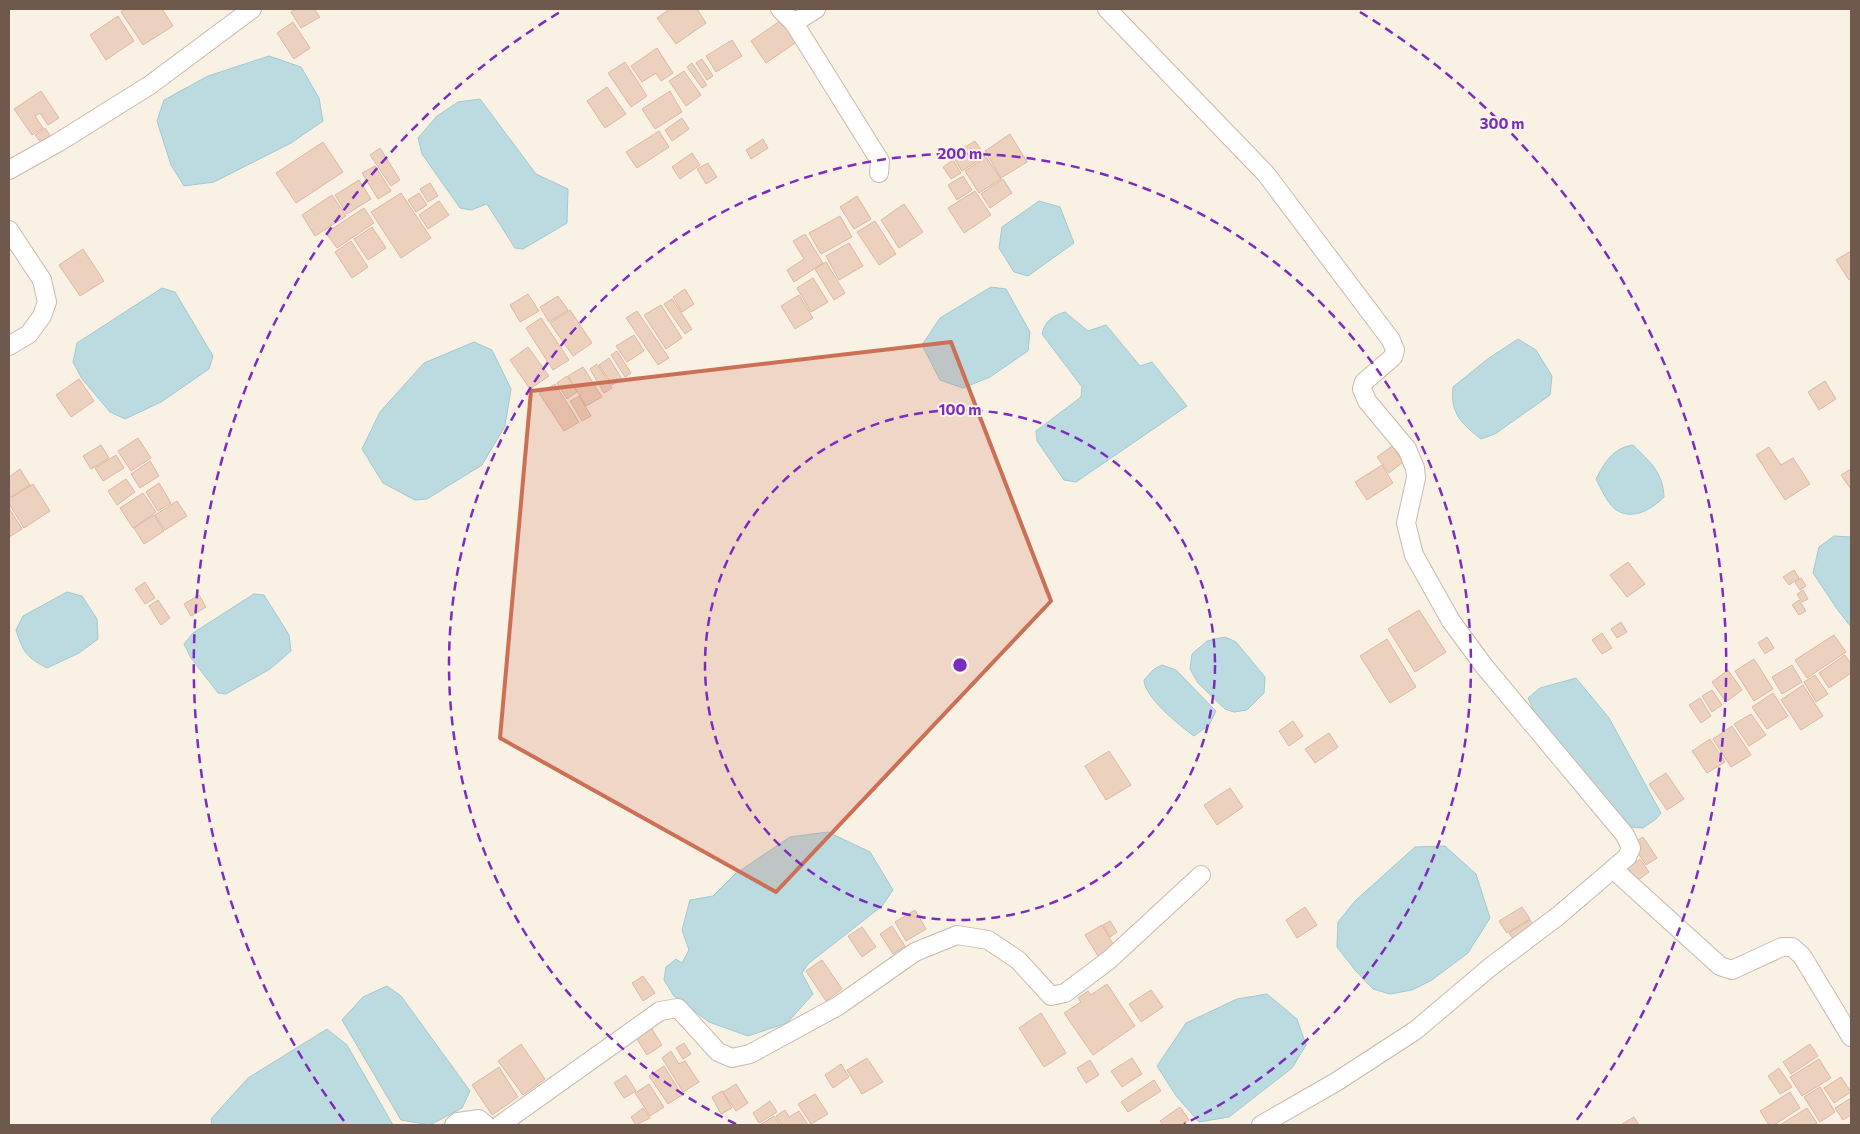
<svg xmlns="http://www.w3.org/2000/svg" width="1860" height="1134" viewBox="0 0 1860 1134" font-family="Commissioner,sans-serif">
<rect width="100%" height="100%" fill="#f9f1e4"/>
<g fill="#bbdbe0" stroke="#a2c9d1">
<path d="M269,56l32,11 18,31 4,23 -32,22 -77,39 -30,4 -13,-21 -14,-44 7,-21 44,-24z"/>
<path d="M480,99l56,75 32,15 -1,34 -44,26 -8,-1 -28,-44 -16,6 -11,-2 -38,-54 -4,-16 19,-22 21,-14z"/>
<path d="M1039,201l21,6 14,36 -46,33 -14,-4 -15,-24 3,-21z"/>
<path d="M991,287l15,2 24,43 -2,19 -38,26 -27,11 -23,-8 -18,-35 18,-27z"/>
<path d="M162,288l13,4 38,64 -4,13 -48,33 -36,17 -15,-7 -28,-33 -9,-17 4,-19z"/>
<path d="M1065,312l23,19 18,-6 34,41 12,-4 35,44 -111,76 -12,-2 -27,-39 -1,-10 45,-34 1,-10 -40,-53c3,-13 10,-18 23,-22z"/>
<path d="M1518,339l18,11 16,26 -2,19 -55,39 -14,5c-19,-15 -31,-25 -28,-52l36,-29z"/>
<path d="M474,342l18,8 19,39 -6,37 -23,39 -55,34 -12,1 -32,-17 -21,-34 18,-37 44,-49z"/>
<path d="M1633,445c17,17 30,27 31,52 -12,12 -30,23 -46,14 -9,-4 -18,-24 -22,-32 9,-17 17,-31 37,-34z"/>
<path d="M1834,536l17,1v90l-14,-18 -24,-36 6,-26z"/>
<path d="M67,592l15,4 15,23 1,20 -19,14 -32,15c-21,-11 -24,-16 -31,-38l7,-14z"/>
<path d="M254,594l10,1 25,40 2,16 -21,18 -44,25 -8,-1 -27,-35 -7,-14 9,-11z"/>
<path d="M1225,637l11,5 29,35 -1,16 -17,17 -13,2 -9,-3 -27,-26 -8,-14 2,-15 15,-13z"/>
<path d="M1162,665l14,5 40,41 -7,14 -15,11c-14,-10 -50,-39 -50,-56l10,-11z"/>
<path d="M1576,678l33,40 52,95 -5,6 -13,9 -14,-1 -87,-99 -14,-30 12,-10z"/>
<path d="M828,832l42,20 23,38 -11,16 -74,58 -6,9 11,21 -26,29 -39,13 -39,-14 -35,-26 -10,-16 2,-13 10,-8 6,4 7,-13 -7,-20 8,-30 23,-4 22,-22 55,-37z"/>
<path d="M1445,846l31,28 14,44 -22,35 -36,27 -20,10 -22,4 -17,-5 -18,-19 -18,-23 1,-25 17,-21 60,-54z"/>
<path d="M387,986l14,10 69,95 -8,17 -32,17 -29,-5 -59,-100 21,-23z"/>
<path d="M1267,994l30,25 9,26 -14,23 -63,49 -30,5 -22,-25 -20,-31 29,-43 51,-24z"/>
<path d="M327,1029l20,16 46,80h-181l-1,-6 37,-41z"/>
</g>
<g fill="#ecd1bf" stroke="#dcb8a1">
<path d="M125,9h37l11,17 -30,19 -22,-33z"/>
<path d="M296,9h18l6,8 -19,11 -10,-16z"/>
<path d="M670,9h27l9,14 -30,21 -19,-26z"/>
<path d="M118,16l16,25 -28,19 -16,-25z"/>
<path d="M783,19l15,22 -32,22 -15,-22z"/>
<path d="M293,22l17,26 -16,11 -17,-26z"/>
<path d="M732,40l10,16 -26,16 -10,-16z"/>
<path d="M657,48l16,25 -12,8 -5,-8 -14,9 -11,-16z"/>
<path d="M702,59l11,17 -6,4 -11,-17z"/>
<path d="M625,62l22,34 -16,11 -23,-34z"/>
<path d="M692,63l15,22 -5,3 -15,-21z"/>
<path d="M684,71l17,24 -15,11 -17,-25z"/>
<path d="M607,87l19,27 -21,14 -18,-27z"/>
<path d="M41,91l18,27 -11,7 -8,-12 -5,3 8,12 -11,7 -18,-26z"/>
<path d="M670,91l12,21 -27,17 -13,-20z"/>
<path d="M682,118l7,11 -17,12 -7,-11z"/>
<path d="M45,128l6,9 -9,7 -7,-9z"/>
<path d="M659,131l10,16 -32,21 -11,-16z"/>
<path d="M1010,134l17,28 -26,16 -16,-27z"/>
<path d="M763,139l5,9 -17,11 -5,-9z"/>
<path d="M975,141l10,15 -23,15 -10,-16z"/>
<path d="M323,142l20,30 -47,31 -20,-30z"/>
<path d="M380,148l20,32 -9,6 -21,-31z"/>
<path d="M692,153l8,12 -20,14 -8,-12z"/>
<path d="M986,157l15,22 -22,14 -14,-22z"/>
<path d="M953,160l8,13 -10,6 -8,-12z"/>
<path d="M708,163l9,14 -11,7 -9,-15z"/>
<path d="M375,166l16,25 -13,8 -16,-26z"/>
<path d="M963,176l9,14 -15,10 -9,-15z"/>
<path d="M1003,179l9,14 -22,15 -9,-14z"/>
<path d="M359,180l12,19 -24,15 -12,-19z"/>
<path d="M430,183l8,13 -10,6 -8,-13z"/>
<path d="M975,191l16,24 -27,18 -16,-25z"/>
<path d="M401,193l30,45 -30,20 -30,-46z"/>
<path d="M419,193l8,12 -11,7 -8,-12z"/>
<path d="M332,195l14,21 -31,20 -13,-21z"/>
<path d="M857,196l14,23 -17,10 -14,-22z"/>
<path d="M439,201l10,14 -21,14 -9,-14z"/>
<path d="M904,204l19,28 -24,16 -18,-28z"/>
<path d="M364,208l10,15 -37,25 -11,-15z"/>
<path d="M840,216l12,21 -31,17 -12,-21z"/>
<path d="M875,221l21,33 -17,11 -22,-33z"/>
<path d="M372,227l14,21 -18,12 -14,-21z"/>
<path d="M805,234l18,29 -29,19 -7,-12 17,-11 -11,-18z"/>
<path d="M351,241l17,26 -16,11 -17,-26z"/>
<path d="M849,243l14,23 -24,14 -13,-24z"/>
<path d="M83,249l21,32 -24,15 -21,-31z"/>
<path d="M1851,251v27l-2,2 -13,-20z"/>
<path d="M826,262l19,31 -11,7 -19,-31z"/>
<path d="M813,278l15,24 -17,10 -14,-24z"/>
<path d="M685,289l9,15 -12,8 -9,-15z"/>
<path d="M528,294l11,17 -19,11 -10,-17z"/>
<path d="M799,295l14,23 -18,11 -14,-23z"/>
<path d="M558,296l10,14 -19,12 -9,-15z"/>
<path d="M672,299l20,30 -7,5 -21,-30z"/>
<path d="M661,305l21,33 -16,11 -22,-34z"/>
<path d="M570,310l22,33 -19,13 -23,-33z"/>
<path d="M637,311l32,47 -11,7 -32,-47z"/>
<path d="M541,318l28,42 -16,10 -27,-42z"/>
<path d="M634,335l10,16 -17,11 -11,-16z"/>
<path d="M528,347l21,29 -19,13 -20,-29z"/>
<path d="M617,351l14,22 -6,4 -14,-22z"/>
<path d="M609,358l13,21 -10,6 -13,-20z"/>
<path d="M597,364l15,24 -8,5 -14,-24z"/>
<path d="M583,367l19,30 -16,9 -18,-30z"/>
<path d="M567,376l10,16 -10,7 -10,-16z"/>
<path d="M79,379l15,22 -23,16 -15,-22z"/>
<path d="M1825,381l11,18 -17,11 -11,-18z"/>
<path d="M555,384l24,38 -15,9 -25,-38z"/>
<path d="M579,396l12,20 -9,5 -12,-20z"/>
<path d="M138,438l13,20 -20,13 -13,-20z"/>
<path d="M101,445l8,13 -18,11 -8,-13z"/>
<path d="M1392,446l11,16 -14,11 -12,-16z"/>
<path d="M1769,447l12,18 12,-7 17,26 -25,16 -29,-45z"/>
<path d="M116,455l8,13 -21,13 -8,-13z"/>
<path d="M150,461l9,15 -19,12 -9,-14z"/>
<path d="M1382,465l11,18 -26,17 -12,-18z"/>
<path d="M20,469l10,16 -19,12 -2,-3v-17z"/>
<path d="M1851,469v19h-1l-9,-13z"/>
<path d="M126,479l9,13 -18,13 -9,-14z"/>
<path d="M159,483l12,20 -13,8 -12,-19z"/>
<path d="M33,484l17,27 -26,17 -15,-24v-5z"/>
<path d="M143,493l13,19 -23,16 -13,-20z"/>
<path d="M177,501l10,15 -22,14 -10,-15z"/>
<path d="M9,508l13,21 -13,8z"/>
<path d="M154,515l10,16 -20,13 -10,-16z"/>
<path d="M1628,562l17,22 -18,13 -17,-22z"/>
<path d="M1794,570l5,8 -10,7 -6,-8z"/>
<path d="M1801,578l5,8 -6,4 -5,-8z"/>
<path d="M145,582l10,16 -10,6 -10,-15z"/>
<path d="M1803,590l5,9 -6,3 -5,-8z"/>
<path d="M199,595l7,12 -15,9 -7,-12z"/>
<path d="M158,600l12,18 -9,7 -12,-19z"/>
<path d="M1799,600l7,11 -7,4 -7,-10z"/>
<path d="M1419,610l27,42 -31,20 -27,-43z"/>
<path d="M1621,622l6,10 -10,6 -6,-9z"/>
<path d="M1602,633l10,15 -10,6 -10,-14z"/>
<path d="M1834,635l12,17 -39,26 -12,-18z"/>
<path d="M1767,637l7,11 -9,6 -7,-11z"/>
<path d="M1387,639l29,48 -26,16 -30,-47z"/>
<path d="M1845,655l6,9v9l-22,15 -10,-15z"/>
<path d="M1754,659l19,30 -19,12 -19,-30z"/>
<path d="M1792,665l10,17 -20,12 -10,-17z"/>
<path d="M1728,670l14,20 -16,12 -14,-20z"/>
<path d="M1815,675l13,19 -12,8 -12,-20z"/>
<path d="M1803,685l20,31 -22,14 -20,-30z"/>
<path d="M1712,690l10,15 -10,7 -10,-16z"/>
<path d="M1773,693l15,23 -21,13 -15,-22z"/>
<path d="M1700,698l11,18 -10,7 -12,-18z"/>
<path d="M1751,714l15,21 -17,11 -15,-22z"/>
<path d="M1293,721l10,15 -14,10 -10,-15z"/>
<path d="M1732,726l19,29 -20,12 -18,-28z"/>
<path d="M1329,733l9,14 -23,16 -10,-14z"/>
<path d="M1710,739l15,23 -18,11 -15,-22z"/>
<path d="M1109,751l22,34 -25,15 -21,-34z"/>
<path d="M1666,773l18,26 -17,11 -18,-26z"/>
<path d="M1230,788l13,19 -26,18 -13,-20z"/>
<path d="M1643,837l14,21 -11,7 -14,-21z"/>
<path d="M1640,859l9,13 -15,11 -9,-13z"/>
<path d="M1305,907l12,18 -20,13 -11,-18z"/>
<path d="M1522,907l8,12 -23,14 -8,-12z"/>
<path d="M915,910l11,19 -20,12 -11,-19z"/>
<path d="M1530,920l7,11 -20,13 -8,-11z"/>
<path d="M1110,921l7,11 -7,5 -7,-12z"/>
<path d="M1102,925l14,24 -16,10 -15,-24z"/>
<path d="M892,926l13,20 -12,8 -13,-20z"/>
<path d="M862,927l14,20 -14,10 -14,-21z"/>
<path d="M822,960l20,29 -16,12 -20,-30z"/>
<path d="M643,976l12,17 -12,8 -11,-18z"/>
<path d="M1107,984l28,42 -42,29 -29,-42 17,-11 -3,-4 10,-7 3,4z"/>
<path d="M1151,990l12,17 -22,15 -12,-18z"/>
<path d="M1041,1013l25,40 -22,14 -25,-39z"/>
<path d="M650,1026l12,19 -15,10 -12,-19z"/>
<path d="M684,1043l7,11 -8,5 -7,-11z"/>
<path d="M521,1044l24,35 -22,16 -25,-34z"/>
<path d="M1810,1044l8,12 -27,18 -8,-12z"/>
<path d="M671,1051l8,13 6,-3 14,21 -16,10 -21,-34z"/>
<path d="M867,1058l16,24 -21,12 -15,-24z"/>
<path d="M1132,1058l10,16 -20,13 -11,-16z"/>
<path d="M1819,1059l12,19 -29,18 -12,-19z"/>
<path d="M1090,1060l9,15 -13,8 -9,-15z"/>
<path d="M841,1064l8,13 -16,11 -8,-13z"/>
<path d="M664,1066l18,29 -14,9 -19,-28z"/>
<path d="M499,1067l19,30 -26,18 -20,-30z"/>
<path d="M1779,1068l13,19 -12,7 -12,-18z"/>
<path d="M626,1075l10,16 -12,7 -10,-15z"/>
<path d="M1841,1077l10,15 -17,11 -10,-15z"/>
<path d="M1154,1080l7,11 -33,21 -7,-10z"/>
<path d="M649,1084l15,23 -14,9 -15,-23z"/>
<path d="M736,1084l12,19 -12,8 -13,-19z"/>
<path d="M1820,1087l15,25 -15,10 -16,-25z"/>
<path d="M722,1091l10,17 -11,6 -9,-17z"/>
<path d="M1790,1092l10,16 -26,17h-5l-9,-14z"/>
<path d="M815,1094l13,20 -17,10 -13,-20z"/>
<path d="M1851,1098v17l-8,5 -8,-12z"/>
<path d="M770,1101l7,11 -18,11 -6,-10z"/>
<path d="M1180,1107l9,13 -7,5h-19l-3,-4z"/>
<path d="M643,1108l7,10 -14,7 -5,-8z"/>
<path d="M1807,1108l10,15 -4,2h-33z"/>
<path d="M785,1110l4,7 10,-6 9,14h-26l-6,-9z"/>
<path d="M774,1116l6,9h-20z"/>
<path d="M1634,1117l5,8h-16l-1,-1z"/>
</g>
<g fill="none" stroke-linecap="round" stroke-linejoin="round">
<defs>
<g id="street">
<path d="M780,9l14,14 22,-14"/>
<path d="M1107,9l159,165 125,166 4,10 -2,7 -29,25 -2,7 5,12 40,48 8,19 1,10 -10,45 8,32 37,66 33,45 141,169 6,13 -4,9 -69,59 -69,52 -73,62 -80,52 -75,43"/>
<path d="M794,23l86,138 -1,12"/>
<path d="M9,170l50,-28 91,-57 102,-76"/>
<path d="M9,230l33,50 5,22 -5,14 -13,18 -20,12"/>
<path d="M1613,869l107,97 12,4 50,-23h10l10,9 49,81"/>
<path d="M454,1125l4,-3 21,-3 7,6"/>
<path d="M500,1125l160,-114 18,-3 40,44 14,6 18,-4 88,-48 77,-54 42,-17 31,5 30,20 33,36 14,-3 44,-33 92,-85"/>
</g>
</defs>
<use href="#street" stroke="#c9b9ac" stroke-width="20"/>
<use href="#street" stroke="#fff" stroke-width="18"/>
</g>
<path fill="#cc7055" fill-opacity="0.2" stroke="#cc7055" stroke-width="4" stroke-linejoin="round" d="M951,342l100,259 -275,291 -276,-154 31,-347z"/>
<g fill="none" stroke="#7b2cbf" stroke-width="2.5" stroke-dasharray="9 6">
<circle cx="960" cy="665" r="255"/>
<path d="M736 1124A511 511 0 1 1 1184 1124"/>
<path d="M344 1121A766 766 0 0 1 560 12M1360 12A766 766 0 0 1 1576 1121"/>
</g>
<circle cx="960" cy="665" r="8" fill="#7b2cbf" stroke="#fdf5ea" stroke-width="2.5"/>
<g font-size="15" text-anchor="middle" font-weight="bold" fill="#7b2cbf" stroke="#fdf5ea" stroke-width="4" stroke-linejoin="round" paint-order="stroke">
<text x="1502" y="129">300 m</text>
<text x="960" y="159">200 m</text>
<text x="960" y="415">100 m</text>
</g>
<rect width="1860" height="1134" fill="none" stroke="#6f594d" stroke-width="20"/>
</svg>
